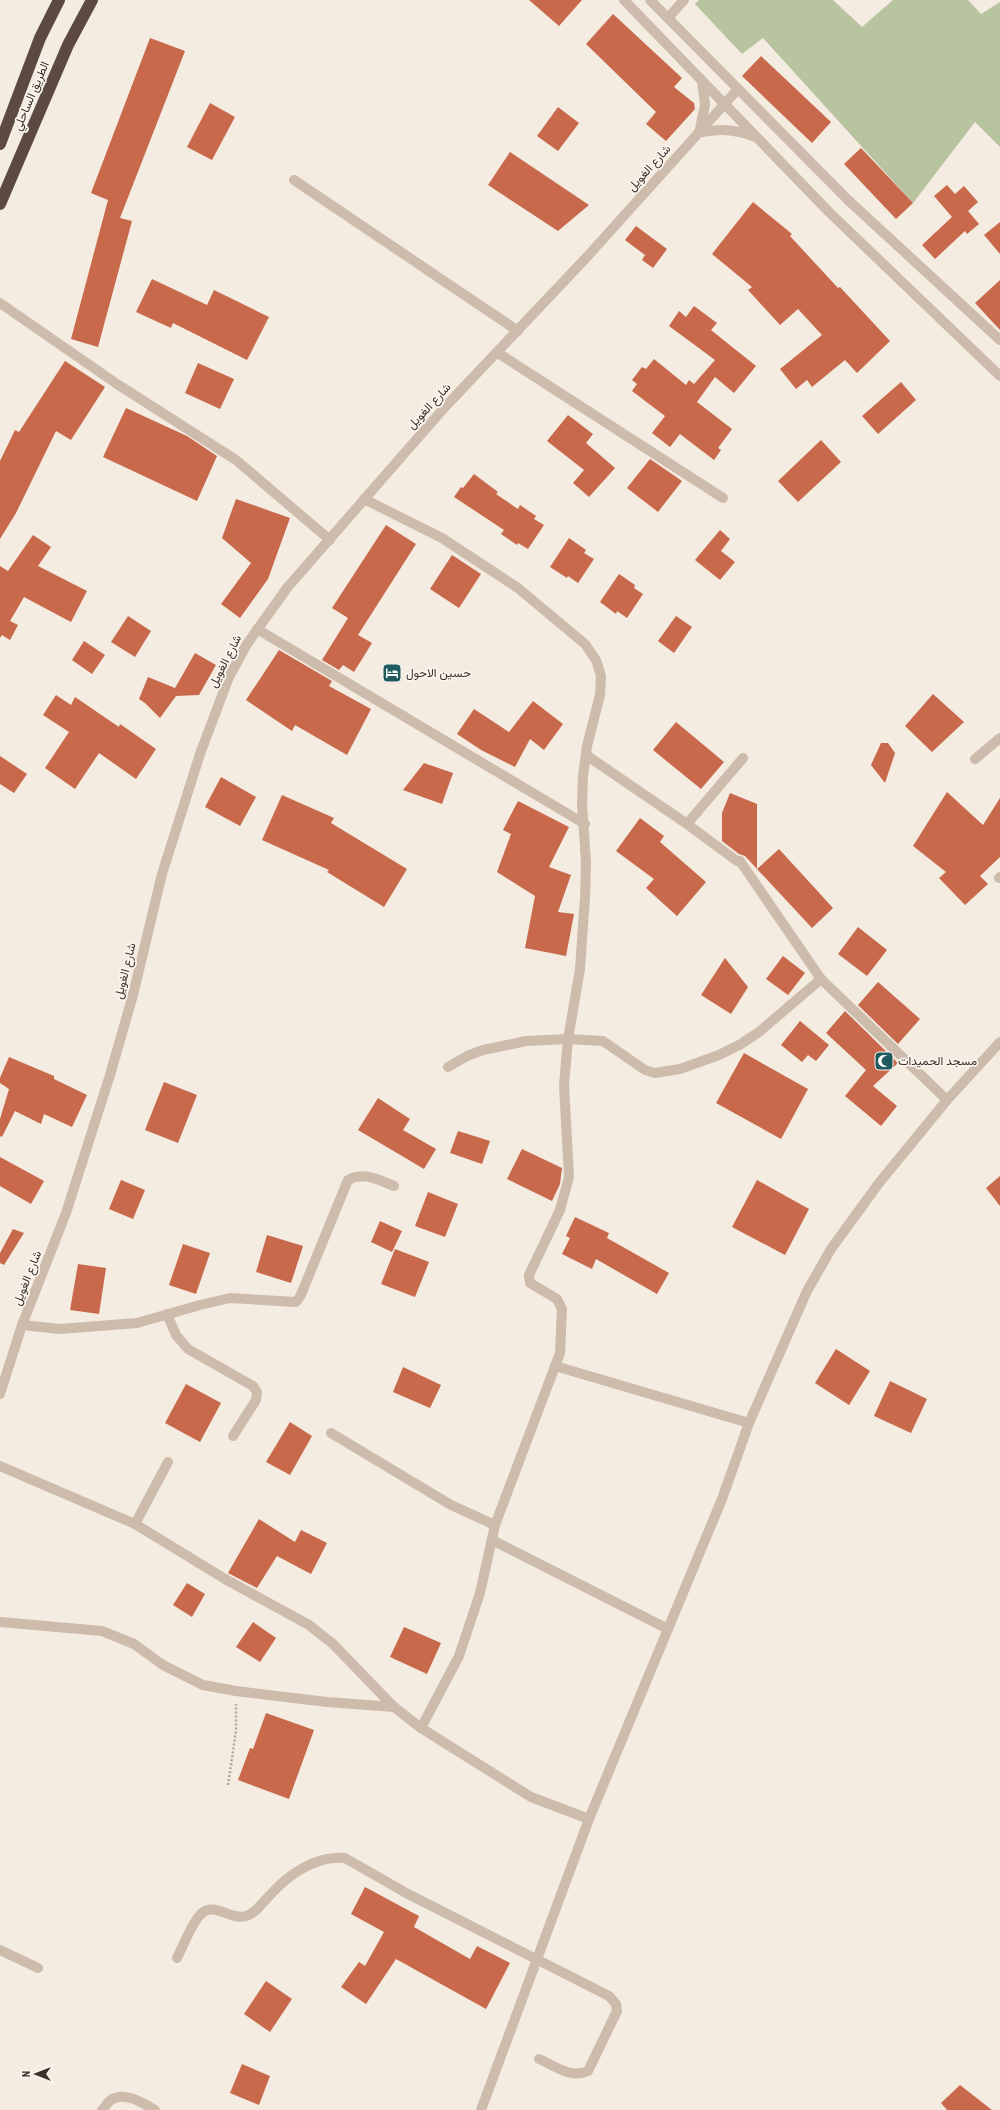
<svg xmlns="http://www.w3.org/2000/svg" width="1000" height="2110" viewBox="0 0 1000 2110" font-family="'Archivo Narrow',Vazirmatn,sans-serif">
<rect width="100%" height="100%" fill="#f4ebe1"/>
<path fill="#b8c4a0" d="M699,0h134l29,27 31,-27h75l13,14 19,-12v145l-25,-25 -62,81 -150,-165 -21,16 -47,-50z"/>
<g fill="#c8694b">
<path d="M529,0h53l-23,26z"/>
<path d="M613,14l69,64 -8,9 20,16 1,6 -29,32 -20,-17 10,-12 -70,-68z"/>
<path d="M150,38l35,13 -65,167 12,3 -34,126 -27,-8 37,-139 -17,-7z"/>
<path d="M761,56l70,66 -19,21 -70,-67z"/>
<path d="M210,103l25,14 -23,43 -25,-13z"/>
<path d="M558,107l21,16 -21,28 -21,-15z"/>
<path d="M861,148l52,55 -17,16 -52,-55z"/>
<path d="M510,152l79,53 -31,26 -70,-46z"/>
<path d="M947,185l8,9 9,-8 14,16 -10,9 11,13 -12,10 -2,-3 -30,28 -13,-14 30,-28 -18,-21z"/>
<path d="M753,202l39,32 -2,2 48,52 2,-1 50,54 -33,32 -12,-13 -33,27 -5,-7 -11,9 -16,-20 42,-34 -24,-26 -18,16 -32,-35 4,-3 -40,-33z"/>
<path d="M1000,222v32l-16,-19z"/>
<path d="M636,226l31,23 -14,19 -11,-8 3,-5 -20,-15z"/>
<path d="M152,279l55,26 7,-15 55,27 -22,43 -74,-37 -2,5 -35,-16z"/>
<path d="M1000,280v50l-25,-27z"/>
<path d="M694,306l23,17 -6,7 45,36 -22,27 -19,-16 -18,25 35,27 -14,19 3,2 -7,10 -34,-26 -10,13 -18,-14 13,-17 -33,-25 5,-7 -5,-4 10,-13 4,2 8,-10 32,26 3,-5 5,4 21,-24 -46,-34 10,-15 7,6z"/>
<path d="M65,361l40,26 -34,53 -15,-9 -40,82 -16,26v-78l15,-31 4,2z"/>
<path d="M198,363l36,16 -14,30 -35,-16z"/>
<path d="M901,382l15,18 -38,34 -16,-18z"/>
<path d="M126,408l61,28 30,20 -20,45 -94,-44z"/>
<path d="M568,415l25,19 -7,9 29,25 -26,29 -16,-14 11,-13 -37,-29z"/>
<path d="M821,440l20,22 -43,40 -20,-21z"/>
<path d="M650,459l32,22 -24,31 -31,-24z"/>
<path d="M474,474l24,18 -2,2 22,15 2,-4 16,11 -2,3 10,6 -16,24 -10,-6 -1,2 -16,-11 3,-4 -50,-33 7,-10 2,1z"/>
<path d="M236,499l54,19 -22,61 -28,39 -19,-14 30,-41 -29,-25z"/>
<path d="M386,525l30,19 -58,91 14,8 -18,29 -11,-7 -4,5 -17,-10 26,-42 -16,-10z"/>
<path d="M720,530l10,9 -9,12 14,11 -15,18 -25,-20z"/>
<path d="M33,535l18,12 -13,19 49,25 -16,31 -47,-25 -14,24 8,4 -8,15 -8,-5 -2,3v-72l8,5z"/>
<path d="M569,538l17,12 -2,3 10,6 -16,24 -10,-7 -1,2 -17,-11z"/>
<path d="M452,555l29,19 -22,34 -29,-19z"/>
<path d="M619,574l16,11 -1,3 9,6 -16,24 -10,-7 -1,3 -16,-12z"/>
<path d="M128,616l23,15 -16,26 -24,-15z"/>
<path d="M676,616l16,11 -18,26 -16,-12z"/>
<path d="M84,641l21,14 -13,19 -20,-14z"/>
<path d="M279,650l53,31 -3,5 42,23 -24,46 -52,-30 -3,6 -46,-31z"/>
<path d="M195,653l21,12 -17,30 -23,1 -16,22 -15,-15 -6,-4 9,-22 27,11z"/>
<path d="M933,694l31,28 -32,30 -27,-26z"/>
<path d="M56,695l15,10 4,-8 44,30 1,-3 36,25 -20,30 -37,-26 -24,36 -30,-21 24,-36 -26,-17z"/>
<path d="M533,701l30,23 -19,26 -14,-11 -15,28 -34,-17 -24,-16 17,-25 35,23z"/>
<path d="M676,722l48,40 -23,27 -48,-39z"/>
<path d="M881,743h7l7,10 -10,30 -14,-18z"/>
<path d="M0,756l27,18 -13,19 -14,-9z"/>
<path d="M424,763l29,10 -11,31 -39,-14z"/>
<path d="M221,777l35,20 -16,29 -35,-19z"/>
<path d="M947,792l36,33 17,-27v59l-20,19 8,8 -23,21 -26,-27 7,-6 -33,-26z"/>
<path d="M730,793l27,11v65l22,-20 54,59 -21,20 -67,-72 -6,-2 -17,-13v-28z"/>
<path d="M282,795l52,23 -3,5 76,46 -23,38 -57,-35 2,-2 -67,-30z"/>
<path d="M518,801l51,26 -20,40 22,8 -13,37 16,2 -8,42 -41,-8 10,-52 -38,-24 14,-38 -8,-4z"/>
<path d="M640,818l24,18 -4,6 46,40 -29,34 -31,-28 8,-9 -38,-28z"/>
<path d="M858,927l29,23 -20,26 -29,-22z"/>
<path d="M783,956l22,17 -17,22 -22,-16z"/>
<path d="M725,958l23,29 -17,27 -30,-19z"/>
<path d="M878,982l42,37 -22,25 -40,-39z"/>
<path d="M845,1011l53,52 -25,23 24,20 -16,20 -36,-30 21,-26 -40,-37z"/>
<path d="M800,1021l29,24 -13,16 -8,-6 -6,7 -21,-17z"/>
<path d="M744,1053l64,36 -27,50 -65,-36z"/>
<path d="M9,1057l45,19v3l33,16 -15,32 -28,-13 -3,10 -26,-13 -13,26 -2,-1v-17l9,-30 -9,-6v-5z"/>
<path d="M164,1082l33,13 -19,48 -33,-13z"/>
<path d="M378,1098l32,21 -7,11 33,19 -12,20 -66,-39z"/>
<path d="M458,1131l32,10 -8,23 -32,-11z"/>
<path d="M522,1149l40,19 -2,16 -8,17 -45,-22z"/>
<path d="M0,1157l44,24 -13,23 -31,-18z"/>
<path d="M1000,1176v30l-14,-18z"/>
<path d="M121,1180l24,10 -12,29 -24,-10z"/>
<path d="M757,1180l52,29 -24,46 -53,-28z"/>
<path d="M428,1192l30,12 -13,33 -30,-11z"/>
<path d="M575,1217l34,16 -2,5 62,35 -12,21 -61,-35 -4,10 -30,-15 8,-16 -4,-2z"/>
<path d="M380,1221l22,10 -10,21 -21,-10z"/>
<path d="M13,1229l11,4 -20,32 -4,-2v-10z"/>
<path d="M267,1235l36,11 -12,37 -35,-11z"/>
<path d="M183,1244l27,9 -14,41 -27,-9z"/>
<path d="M395,1249l34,13 -14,35 -34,-13z"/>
<path d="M78,1264l28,4 -7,46 -29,-4z"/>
<path d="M836,1349l34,22 -21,34 -34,-22z"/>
<path d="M403,1367l38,18 -11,23 -37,-16z"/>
<path d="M890,1381l37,18 -16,34 -37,-17z"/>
<path d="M186,1384l35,19 -21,39 -35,-19z"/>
<path d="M290,1422l22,14 -22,39 -24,-13z"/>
<path d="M259,1519l36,23 6,-12 26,13 -16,31 -34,-18 -20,32 -29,-15z"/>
<path d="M187,1583l18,11 -13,23 -19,-12z"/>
<path d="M253,1622l23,16 -16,24 -24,-15z"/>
<path d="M404,1627l37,16 -14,31 -37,-17z"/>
<path d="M266,1713l48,17 -25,69 -51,-19 12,-32 3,1z"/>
<path d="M365,1887l54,29 -5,11 56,32 7,-13 33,17 -24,46 -90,-50 -30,45 -25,-17 18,-25 6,4 19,-34 -33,-18z"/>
<path d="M266,1981l26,18 -22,33 -26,-18z"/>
<path d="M242,2064l28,12 -11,29 -29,-12z"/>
<path d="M960,2085l32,25h-45l-6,-7z"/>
</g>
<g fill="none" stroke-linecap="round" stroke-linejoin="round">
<path stroke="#b9a596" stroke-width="2.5" stroke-dasharray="2 2" stroke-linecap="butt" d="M228,1785l8,-54v-27"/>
<g stroke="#cdbbac" stroke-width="10">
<path d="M624,0l205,212 171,164"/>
<path d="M650,0l198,200 152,140"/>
<path d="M668,18l16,-18"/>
<path d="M700,129l5,-24 -3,-24"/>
<path d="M698,133c20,-5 38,-4 57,4"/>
<path d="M294,180l224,151"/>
<path d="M0,303l117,81 119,76 94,80"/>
<path d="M498,353l225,145"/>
<path d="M364,499l78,39 76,50 67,56 11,16 5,16 -1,19 -13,51 -4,30 -1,28 4,58 -1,35 -5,72 -12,70 -4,46 5,92 -9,33 -31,65 1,8 27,16 5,10 -2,44 -65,172 -15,68 -21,63 -38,72"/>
<path d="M257,629l328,195"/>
<path d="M586,755l101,69 50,37h3l81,118 126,121"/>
<path d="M975,759l25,-21"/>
<path d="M687,824l56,-66"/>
<path d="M999,878l1,-1"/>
<path d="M448,1067l19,-11 16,-6 43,-9 42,-2 35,2 42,29 10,3 25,-4 39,-14 22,-11 18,-12 62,-53"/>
<path d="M167,1314l9,21 12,14 65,37 4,6 -1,8 -23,36"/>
<path d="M22,1325l38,4 77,-6 63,-18 30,-7 66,4 4,-5 48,-117c16,-9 31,0 46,6"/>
<path d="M555,1366l194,57"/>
<path d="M0,1394l22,-69 44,-112 44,-138 23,-80 29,-121 38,-120 29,-77 18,-33 40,-56 115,-132 43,-49 140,-148 153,-170"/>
<path d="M331,1433l120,72 44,20"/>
<path d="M0,1466l135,58 90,55 84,46 24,19 61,63 27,21 110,69 58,22"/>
<path d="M135,1524l33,-62"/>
<path d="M492,1540l176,89"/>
<path d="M0,1622l102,9 32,13 29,21 40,20 33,6 91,11 67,5"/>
<path d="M0,1950l38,18"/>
<path d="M177,1958c6,-12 14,-33 23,-43 13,-15 31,6 46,1 10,-3 17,-14 25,-22 18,-20 46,-39 74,-36l63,36 201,102 7,8 1,7 -29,60c-17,8 -33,-5 -49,-12"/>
<path d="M102,2110c3,-3 6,-8 9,-10 13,-9 32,3 44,10"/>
<path d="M481,2110l108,-291 133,-320 27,-76 58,-132 24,-42 48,-66 68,-83 53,-58"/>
</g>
<g stroke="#5c4a42" stroke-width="12">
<path d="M0,144l40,-106 19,-38"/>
<path d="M0,204l68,-159 24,-45"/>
</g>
</g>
<defs>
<symbol id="hotel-square" viewBox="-11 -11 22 22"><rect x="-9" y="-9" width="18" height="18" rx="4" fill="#1f5a5e" stroke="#fbf5ee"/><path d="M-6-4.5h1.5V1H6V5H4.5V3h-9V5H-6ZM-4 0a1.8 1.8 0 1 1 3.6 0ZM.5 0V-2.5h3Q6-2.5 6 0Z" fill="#fff"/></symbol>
<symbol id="mosque-square" viewBox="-11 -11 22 22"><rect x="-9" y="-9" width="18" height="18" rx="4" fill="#1f5a5e" stroke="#fbf5ee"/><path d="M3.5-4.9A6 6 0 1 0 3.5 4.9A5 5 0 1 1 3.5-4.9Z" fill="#fff"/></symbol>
</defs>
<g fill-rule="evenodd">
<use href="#hotel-square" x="381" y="662" width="22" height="22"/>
<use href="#mosque-square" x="873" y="1050" width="22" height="22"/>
</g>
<g text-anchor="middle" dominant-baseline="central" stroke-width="3.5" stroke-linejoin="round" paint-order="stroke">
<g font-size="12" fill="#3b302b" stroke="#fbf5ee">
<text transform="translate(31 96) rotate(-67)">الطريق الساحلي</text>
<text transform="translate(649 168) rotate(-48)">شارع الغويل</text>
<text transform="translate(429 406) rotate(-47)">شارع الغويل</text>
<text transform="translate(225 661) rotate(-63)">شارع الغويل</text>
<text transform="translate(125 971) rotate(-76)">شارع الغويل</text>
<text transform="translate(27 1278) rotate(-68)">شارع الغويل</text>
</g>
<g font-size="12" fill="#3b302b" stroke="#fbf5ee" text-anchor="start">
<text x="406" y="673">حسين الاحول</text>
<text x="898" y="1061">مسجد الحميدات</text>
</g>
</g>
<g transform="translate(36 2074) rotate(270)" stroke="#fbf5ee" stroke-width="3" paint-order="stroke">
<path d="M0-3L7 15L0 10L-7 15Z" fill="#3b302b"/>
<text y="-6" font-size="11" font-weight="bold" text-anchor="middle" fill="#3b302b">N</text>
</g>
</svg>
